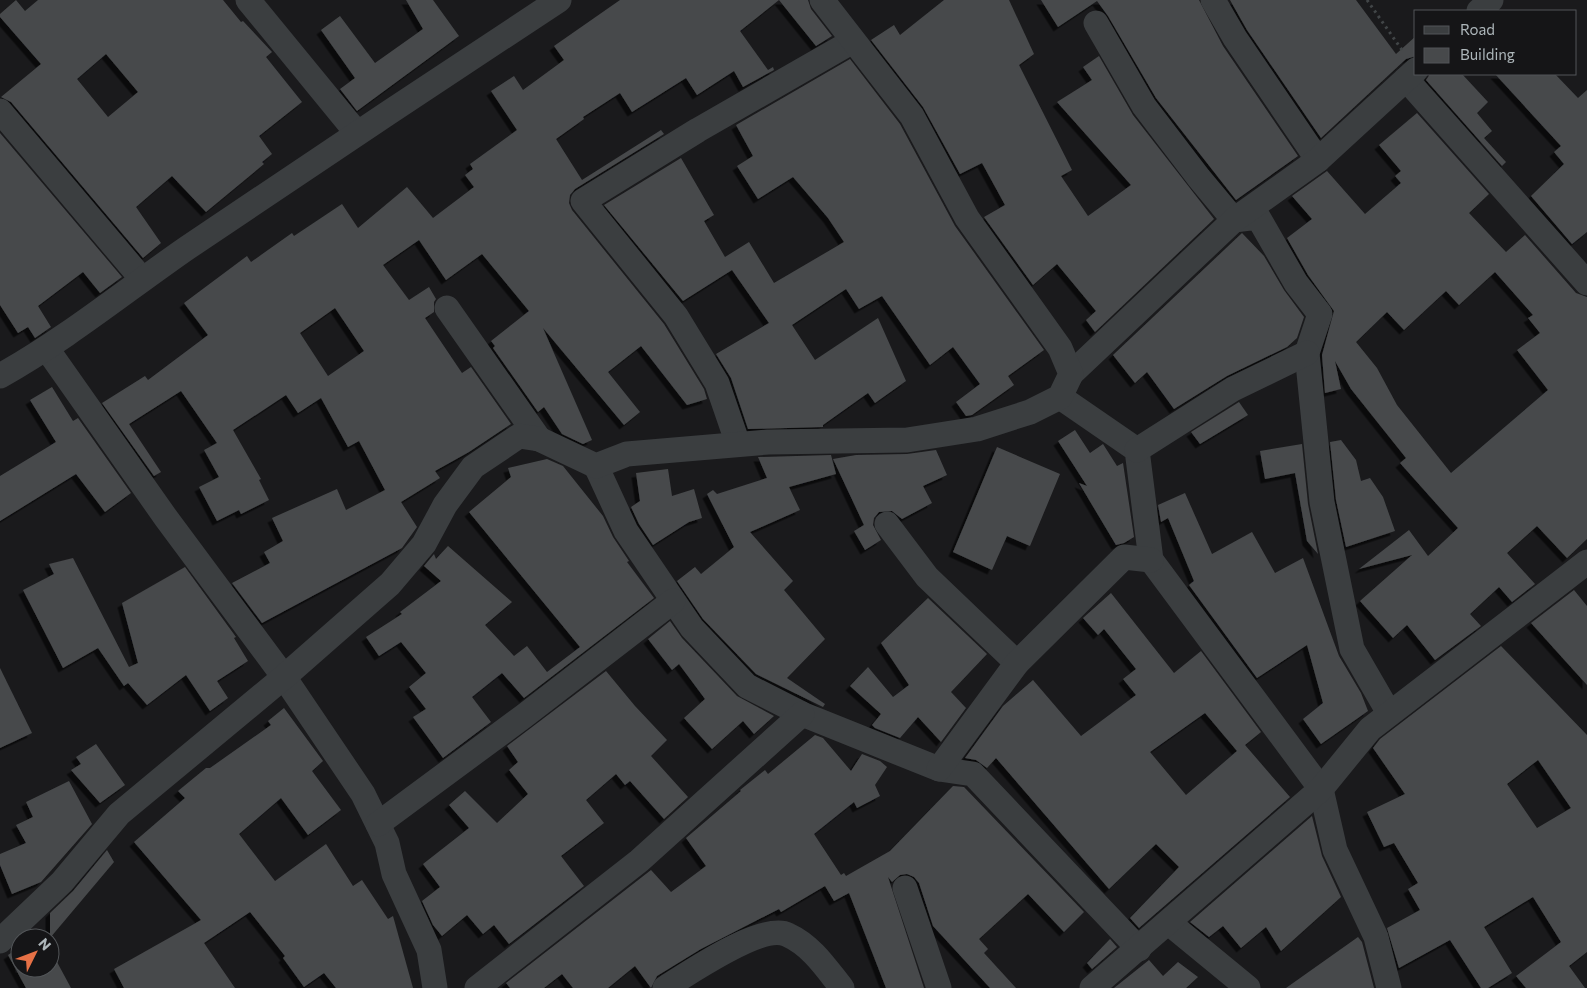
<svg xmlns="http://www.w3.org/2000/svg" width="1587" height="988" viewBox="0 0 1587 988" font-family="Commissioner,sans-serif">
<defs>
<filter id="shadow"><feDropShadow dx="-4.5" dy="4.5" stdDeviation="0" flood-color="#0009"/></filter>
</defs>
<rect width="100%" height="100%" fill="#1a1a1c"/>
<g fill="#47494b" fill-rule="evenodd" filter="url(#shadow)">
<path d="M16,0l9,11 13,-11h185l18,22 2,-1 29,31 -6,5 36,45 -43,34 13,18 -10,8 2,2 -58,48 -34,-36 -36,31 25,36 -18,15 -132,-156 -10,-5 40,-33 -41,-47v-3zM106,54l32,38 -30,25 -31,-38z"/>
<path d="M406,0h27l26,36 -102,75 -17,-22 15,-11 -34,-48 19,-14 35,47 48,-34z"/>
<path d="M620,0h159l-39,31 28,39 5,-3 1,3 -31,17 -9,-16 -37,24 -11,-17 -54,34 -12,-19 -37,24 1,2 -28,20 26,41 79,-50 3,4 -89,55 -5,6 -1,8 3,7 92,114 40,65 3,10 -20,6 -46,-59 -33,26 32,40 -16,13 -81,-97 49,112 -9,4 -21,-10 -18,-27 -6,5 -45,-64 2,-2 -4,-5 38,-30 -47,-57 -36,26 -27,-40 -36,25 26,35 20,-13 7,12 -2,3v10l-9,6 37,55 9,-6 40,57 -42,28 -34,19 5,7 -39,24 16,25 -15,21 -140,75 -30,-40 38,-20 -6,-11 19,-11 -11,-23 65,-29 9,21 39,-20 -26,-49 -11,6 -27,-49 -23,15 -12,-18 -53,35 28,49 -2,1 10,20 -28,14 -2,-4 -22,11 -18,-34 20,-10 -15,-27 13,-7 -36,-52 -52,33 32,48 -7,4 -52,-73 43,-27 3,4 60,-45 -24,-32 63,-47 4,6 41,-29 2,3 48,-32 16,24 49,-41 26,31 41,-31 -9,-12 8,-6 -3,-5 47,-34 -26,-39 23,-15 9,14 41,-30 -10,-14zM335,308l29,43 -36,25 -28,-43z"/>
<path d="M779,0h29l3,9 21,27 -16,10z"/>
<path d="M944,0h65l25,54 -15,11 53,105 -11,6 27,40 43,-31 -74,-83 35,-22 -9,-13 16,-11 34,59 81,104 -119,113 -9,-12 10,-9 -39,-47 -24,21 -49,-68 21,-12 -23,-42 -22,11 -37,-67 -52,-67 23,-15 6,10z"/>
<path d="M1041,0h158l24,46 75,110 -62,44 -80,-102 -48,-82 -11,-15 -39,26z"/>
<path d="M1230,0h126l40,54 20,-18v20l-10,3 -85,79 -74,-108z"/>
<path d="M850,59l50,65 55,102 89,124 -36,26 6,9 -42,30 -6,1 -10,-14 24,-18 -27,-37 -23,18 -48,-69 -23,13 -13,-20 -54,36 23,35 63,-42 28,63 -31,22 -7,-10 -45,32v2l-75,2 -17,-51 -15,-24 53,-31 -37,-53 -49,31 -79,-96 77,-47 33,57 -10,6 21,36 24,-15 25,41 70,-41 -16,-24 -35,-41 -35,22 -21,-33 16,-10 -17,-31z"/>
<path d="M1430,74h32l26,28 -11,11 15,18 -8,7 22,24 -4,4 -76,-86z"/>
<path d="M1495,74h60l23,24 9,-8v142l-15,12 -41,-48 33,-32 -10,-12 7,-6z"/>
<path d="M1417,113l72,81 -20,19 37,39 19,-17 51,58 11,4v242l-20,19 -30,-32 -30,27 28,31 -23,18 -13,-15 -29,27 11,12 -46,34 -28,-35 -14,13 -33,-37 52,-46 -53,14 50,-39 19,26 30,-28 -58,-65 6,-5 -55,-69 -16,-28 6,28 -16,4 -3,-38 12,-44 -26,-36 -21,-37 25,-19 -20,-23 35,-25 38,43 36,-31 -6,-7 6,-5 -22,-26zM1495,272l38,43 -5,3 12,15 -23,17 31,40 -97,83 -54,-68 -20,-37 -21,-26 31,-30 17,18 42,-39 13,14z"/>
<path d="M0,133l122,144 -22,16 -17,-21 -45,34 13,21 -16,11 -7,-11 -10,6 -18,-28z"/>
<path d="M1242,233l22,23 20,34 20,27 -7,21 -10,9 -60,29 -53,33 -27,-37 -12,11 -22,-28z"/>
<path d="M52,387l21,34 5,-3 53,75 -26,19 -29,-38 -76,47v-45l56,-34 -26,-42z"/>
<path d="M1239,402l9,13 -48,29 -9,-12z"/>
<path d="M1075,430l15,23 13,-9 14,22 6,-3 11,74 -10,6 -8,2 -37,-62 8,3 -29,-45z"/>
<path d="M1341,440l15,20 5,21 9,-3 13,19 12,34 -49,16 -10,-47 -6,-58z"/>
<path d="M1302,444l6,60 10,50 -11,-13 -12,-68 -30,6 -5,-28z"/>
<path d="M997,447l63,27 -30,72 -23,-10 -15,34 -39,-18z"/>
<path d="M936,450l11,25 -24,11 9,17 -30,16 -10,-8 -13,1 -5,6 -1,7 8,15 -16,10 -11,-19 10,-6 -31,-66 23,-4 51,-1z"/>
<path d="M831,455l5,19 -47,13 11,23 -50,22 43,49 -9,9 41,49 -38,39 38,26 -2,3 -67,-33 -53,-55 -26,-38 18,-14 6,7 33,-27 -27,-53 6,-4 4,4 50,-16 -9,-21z"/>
<path d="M547,459l16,7 40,50 10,21 16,24 -2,1 27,36 -130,100 -22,-25 -30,24 19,25 -48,36 -30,-41 13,-8 -17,-22 17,-14 -25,-31 -22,14 -13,-19 36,-23 -2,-2 41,-31 -17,-15 10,-12 2,5 12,-13 64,56 -27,23 29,31 13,-10 20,26 33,-25 -111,-135 42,-35 -3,-9z"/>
<path d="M668,469l4,27 22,-7 8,29 -13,4 -36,23 -14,-21 -8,-17 9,-6 -4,-28z"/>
<path d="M1185,493l27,61 40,-22 23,41 28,-15 36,98 22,37 7,18 -47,33 -18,-25 20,-16 -16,-58 -50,33 -68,-93 5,-4 -26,-63 -7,4 -3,-17z"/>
<path d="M73,558l56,109 9,-4 -16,-60 63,-36 51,70 -2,1 14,23 -31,20 11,17 -18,13 -24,-36 -39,30 -19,-22 -4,3 -26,-38 -35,20 -40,-78 31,-16 -5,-10z"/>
<path d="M1574,590l13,16v79l-56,-62z"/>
<path d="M1111,593l63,80 27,-22 60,81 -16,13 45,52 -151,131 -9,-10 49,-51 -23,-23 -47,45 -113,-131 -9,10 -11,-8 -11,-2 38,-52 30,-26 48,56 55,-41 -13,-16 13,-10 -32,-40 -6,6 -15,-17zM1205,713l32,38 -51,44 -36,-43z"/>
<path d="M928,598l59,56 -36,38 15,16 -25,34 -23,-25 -18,21 -25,-10 -3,-3 9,-11 -31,-28 18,-19 25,30 16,-12 -28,-42z"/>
<path d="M670,621l12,17 55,58 37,20 -20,18 -11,-13 -31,28 -28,-31 21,-19 -26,-35 -7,6 -24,-31z"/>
<path d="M1501,646l86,89v217l-18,14 16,22h-59l-10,-12 45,-34 -28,-45 -49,30 28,46 -24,15h-7l-31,-48 -51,28 -12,-40 33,-18 -12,-21 10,-6 -24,-40 -10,4 -17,-35 38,-18 -32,-46 7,-9zM1538,760l33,48 -34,20 -30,-44z"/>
<path d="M0,668l32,65 -32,15z"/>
<path d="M606,671l29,35 32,34 -16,16 37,41 -24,22 -34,-38 -5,4 -9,-11 -30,26 18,23 -43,33 23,30 -75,58 -15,-19 -11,9 -16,-19 -25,21 -9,-11 -11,-24 18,-14 -17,-23 46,-36 -20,-23 16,-14 32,32 31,-29 -19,-24 9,-8 -11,-16z"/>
<path d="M284,708l39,53 -11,10 29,39 -33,25 -27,-37 -42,36 36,47 51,-37 27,42 9,-6 26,39 5,-3 20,72h-77l-12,-15 -20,14 -21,-29 2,-2 -35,-44 -46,31 31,45h-111l-10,-19 87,-49 -67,-78 51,-44 -7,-7 28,-23h4l61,-43 -3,-4z"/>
<path d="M815,735l8,3 28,33 11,-17 18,7 7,6 -12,18 5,11 -23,12 -3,-6 -40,32 27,41 3,-2 2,3 44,-25 63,-65 11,1 120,125 -20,20 -36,-38 -49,45 9,10 -4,4 32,35h-26l-57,-62 -14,-43 -5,-6 -7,-3 -7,1 -8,7 -4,-5 36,111h-38l-37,-95 -15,8 -9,-15 -44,26 -2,-3 -78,40 -44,27 -6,12 -16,-22 -27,22h-35l-11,-14 -18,14h-34l-4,-5 145,-113 20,22 35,-26 -20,-28 55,-47 -1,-1 25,-20 3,4z"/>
<path d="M96,744l29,41 -25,18 -29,-33 10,-6 -5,-7z"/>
<path d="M69,781l23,43 -51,58 -29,12 -12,-29v-11l26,-11 -10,-18 17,-8 -7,-15z"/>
<path d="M1312,816l10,40 19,41 -60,54 -15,-24 -25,21 -18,-22 -14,11 -19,-15z"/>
<path d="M107,850l7,12 -64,76v-25l23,-22z"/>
<path d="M1358,937l4,5 12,46h-88z"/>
<path d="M1110,939l7,8 -25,22 -5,-6z"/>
<path d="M20,947v21h30v-19l21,39h-45l-18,-33z"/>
<path d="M1149,960l14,16 15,-14 20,15 -12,11h-72z"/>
</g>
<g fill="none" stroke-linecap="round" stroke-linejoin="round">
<path stroke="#414547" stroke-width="3" stroke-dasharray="2.5 4" stroke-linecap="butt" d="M1367,0l35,50"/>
<g stroke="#3b3e40" stroke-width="25">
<path d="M248,0l109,133"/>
<path d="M1213,0l22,38 83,122"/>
<path d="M1479,11l12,-11"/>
<path d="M1096,23l48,83 55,72 35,42 24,-3 38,66 24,31 -13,39 15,149 30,147 37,64"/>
<path d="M1406,79l181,204"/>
<path d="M0,111l142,168"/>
<path d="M447,308l92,131"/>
<path d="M47,349l119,169 118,159 79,117 24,49 7,31 35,76 6,38"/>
<path d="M1071,374l163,-154 84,-60 98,-90"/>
<path d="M0,376c66,-37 125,-85 187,-128 124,-84 247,-166 372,-248"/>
<path d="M1060,397l77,53 14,110 170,229 14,61 41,87 13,51"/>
<path d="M738,444l-21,-61 -41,-67 -93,-115 115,-71 155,-89"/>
<path d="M1137,450l96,-61 74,-36"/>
<path d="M596,466l30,65 66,97 55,58 55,28 137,55 34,5 166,175"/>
<path d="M887,524l40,53 90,86"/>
<path d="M939,769l78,-106 107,-106 27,3"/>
<path d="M378,824l146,-108 149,-115"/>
<path d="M905,888l34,100"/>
<path d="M1169,923l79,65"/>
<path d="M0,941l62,-59 57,-68 165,-137 106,-93 34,-40 21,-39 28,-38 46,-31 20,3 57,27 31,-12 141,-12 139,-2 70,-11 53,-17 30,-15 11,-23 -11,-26 -93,-130 -55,-102 -90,-116"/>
<path d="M477,988l162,-127 163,-147"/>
<path d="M665,988c24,-15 98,-66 123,-53 24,11 38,33 54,53"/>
<path d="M1092,988l229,-199 49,-60 217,-167"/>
</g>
</g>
<rect x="1414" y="10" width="162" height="65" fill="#151517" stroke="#525558"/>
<rect x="1424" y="26" width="25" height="8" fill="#3b3e40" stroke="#525558"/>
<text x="1460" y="35" font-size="15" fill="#adb6ba">Road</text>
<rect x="1424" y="48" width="25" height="15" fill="#47494b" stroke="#525558"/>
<text x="1460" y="60" font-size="15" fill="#adb6ba">Building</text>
<g transform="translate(35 953) rotate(48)"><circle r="24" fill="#151517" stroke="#525558"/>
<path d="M0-4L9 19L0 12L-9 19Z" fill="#e77146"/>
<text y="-8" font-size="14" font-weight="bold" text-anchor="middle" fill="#adb6ba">N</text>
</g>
</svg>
